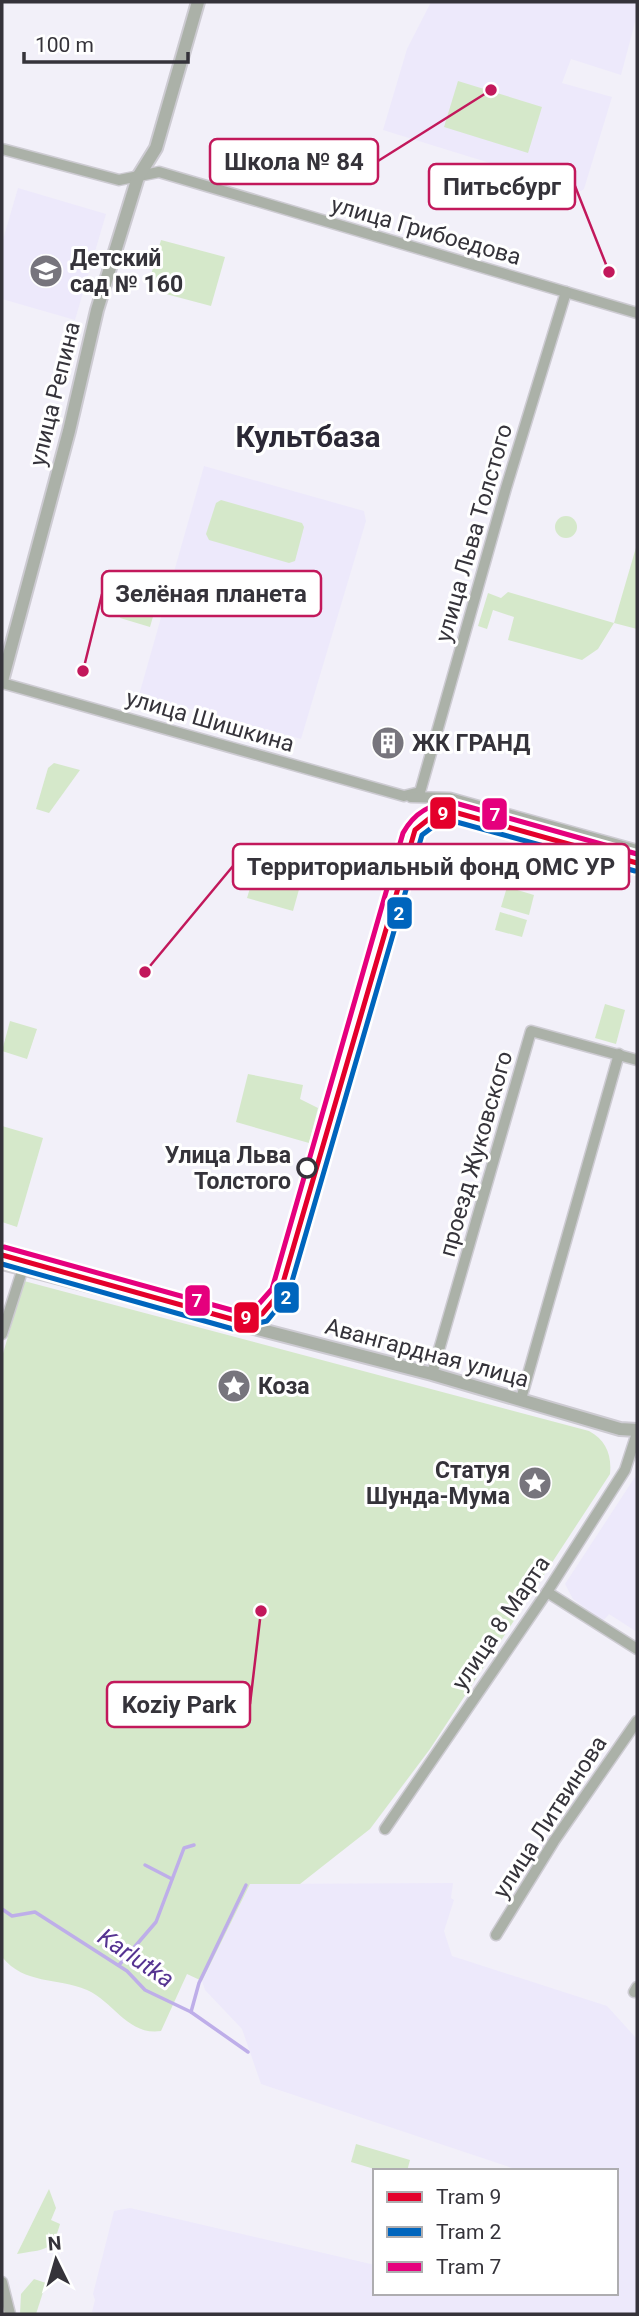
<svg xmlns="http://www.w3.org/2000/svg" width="639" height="2316" viewBox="0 0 639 2316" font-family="Roboto,sans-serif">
<rect width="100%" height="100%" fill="#f2f0f9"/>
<g fill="#ede9fb">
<path d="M431,2h206v13l-16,60 -50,-16 -9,24 50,14 -28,92 -3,2 -198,-61 24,-81z"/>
<path d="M18,188l88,26 -31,106 -73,-21v-56z"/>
<path d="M204,466l160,45 2,10 -65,218 -162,-44z"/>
<path d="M637,1474v158l-28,-18 -6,7 -30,-22 -8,-15z"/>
<path d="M453,1883l-2,15 3,2 -10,31 8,25 155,50 30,33v275h-537l-8,-2 3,-12 -2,-6 21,-83 16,-3 245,57v28h241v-122h-95l-260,-87 -19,-55 -37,-39 -3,-9 48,-97z"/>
</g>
<g fill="#d5e8ca">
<path d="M458,81l84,26 -14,46 -84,-26z"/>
<path d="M161,240l64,17 -14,49 -64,-17z"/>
<path d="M221,500l81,23 2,4 -9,34 -6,2 -80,-23 -3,-6 10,-31z"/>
<circle cx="566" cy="527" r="11"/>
<path d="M637,544v85l-23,-6 -16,26 -16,11 -74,-20 6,-23 -21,-7 -6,19 -9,-3 10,-33 13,5 7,-6 106,31z"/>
<path d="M133,573l30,9 -13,45 -30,-9z"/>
<path d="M54,763l26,7 -31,43 -13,-4 12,-41z"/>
<path d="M260,855l45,13 -12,43 -46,-13z"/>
<path d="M507,887l27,8 -5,20 -28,-8z"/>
<path d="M500,912l27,8 -5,17 -27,-7z"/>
<path d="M605,1004l20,6 -9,34 -21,-6z"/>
<path d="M10,1021l27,8 -10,30 -25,-8z"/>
<path d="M248,1074l55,11 -3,14 18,9 -9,35 -73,-21z"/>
<path d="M2,1126l41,12 -26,89 -15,-5z"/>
<path d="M24,1281l565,150c17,9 23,24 21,43l-180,275 -60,80 -70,55h-50l-48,97 -15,-7 -26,57c-33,5 -47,-29 -74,-41 -31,-13 -62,-5 -85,-33v-600z"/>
<path d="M356,2144l54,16 -3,11h-26l-30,-9z"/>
<path d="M49,2189l7,19 -5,12 9,4c-8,29 -16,25 -43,30z"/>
<path d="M34,2279l12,4 -10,31h-16l1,-20z"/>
</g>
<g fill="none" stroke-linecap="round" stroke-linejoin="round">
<g stroke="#beaee9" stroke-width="3.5">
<path d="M145,1865l27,14"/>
<path d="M2,1909l10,7 23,-4 92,59 18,19 46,22 57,40"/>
<path d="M119,1965l37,-43 28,-74 10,-3"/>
<path d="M191,2012l8,-29 47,-98"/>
</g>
<defs>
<g id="minor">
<path d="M2,149l117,31 40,-8 478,141"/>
<path d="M2,683l402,113 16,-4 86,-304 60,-196"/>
<path d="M411,797l39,1 187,52"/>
<path d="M2,1334l21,-66"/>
<path d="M432,1374l99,-343 106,29"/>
<path d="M521,1399l98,-345"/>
<path d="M547,1592l90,57"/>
<path d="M385,1829l162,-237 78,-122 12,-37"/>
<path d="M496,1935l58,-94 83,-120"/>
<path d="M634,1992l3,-5"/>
<path d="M2,2282l8,32"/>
</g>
<g id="tertiary">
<path d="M2,681l67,-250 28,-121 41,-133 18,-29 42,-146"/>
<path d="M2,1263l430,111 188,55 17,1"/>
</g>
</defs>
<use href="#minor" stroke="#cdcbd2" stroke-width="13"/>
<use href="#tertiary" stroke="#cdcbd2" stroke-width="16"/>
<use href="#minor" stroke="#abb1a8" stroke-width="10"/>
<use href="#tertiary" stroke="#abb1a8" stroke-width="12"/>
<defs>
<path id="tram-1" d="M2,1255l233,65 27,-6 18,-21 135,-463 20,-16 19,-2 183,51"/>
<path id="tram-2" d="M2,1264l231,65 34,-8 21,-26 134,-460 16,-12 15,-2 182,50"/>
<path id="tram-3" d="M4,1247l231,64 22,-5 15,-17 131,-456c11,-20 29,-31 52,-30l182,51"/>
</defs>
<use href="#tram-1" stroke="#fff" stroke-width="10"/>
<use href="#tram-2" stroke="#fff" stroke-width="10"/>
<use href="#tram-3" stroke="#fff" stroke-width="10"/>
<use href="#tram-1" stroke="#e4002b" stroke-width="5"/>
<use href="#tram-2" stroke="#0065bd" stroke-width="5"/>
<use href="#tram-3" stroke="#e5007d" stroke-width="5"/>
</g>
<defs>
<symbol id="school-disc" viewBox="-11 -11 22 22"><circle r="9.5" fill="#77757d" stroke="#fff"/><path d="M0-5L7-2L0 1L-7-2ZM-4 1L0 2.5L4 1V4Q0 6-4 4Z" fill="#fff"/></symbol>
<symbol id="building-disc" viewBox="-11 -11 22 22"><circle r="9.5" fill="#77757d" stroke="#fff"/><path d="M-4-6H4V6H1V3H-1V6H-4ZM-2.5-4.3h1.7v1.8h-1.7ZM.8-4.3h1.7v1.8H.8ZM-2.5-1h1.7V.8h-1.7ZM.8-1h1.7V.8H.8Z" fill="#fff"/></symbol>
<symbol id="sight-disc" viewBox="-11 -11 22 22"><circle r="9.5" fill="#77757d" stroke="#fff"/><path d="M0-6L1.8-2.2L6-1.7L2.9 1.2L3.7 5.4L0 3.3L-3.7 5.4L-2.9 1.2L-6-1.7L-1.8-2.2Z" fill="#fff"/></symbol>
</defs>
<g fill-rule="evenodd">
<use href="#school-disc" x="27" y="252" width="38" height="38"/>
<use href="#building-disc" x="369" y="724" width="38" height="38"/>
<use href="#sight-disc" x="215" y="1367" width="38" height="38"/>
<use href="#sight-disc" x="516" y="1464" width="38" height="38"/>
</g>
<circle fill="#fff" stroke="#35333a" stroke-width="3.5" cx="307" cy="1168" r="9"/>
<g text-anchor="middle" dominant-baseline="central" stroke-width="6" stroke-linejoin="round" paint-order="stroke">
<g font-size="23" fill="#35333a" stroke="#fff">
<text transform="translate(426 231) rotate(16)">улица Грибоедова</text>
<text transform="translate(55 394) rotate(-76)">улица Репина</text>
<text transform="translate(474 533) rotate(-74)">улица Льва Толстого</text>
<text transform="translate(210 721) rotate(16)">улица Шишкина</text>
<text transform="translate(476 1154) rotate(-74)">проезд Жуковского</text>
<text transform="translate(427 1353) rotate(15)">Авангардная улица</text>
<text transform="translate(501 1623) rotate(-56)">улица 8 Марта</text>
<text transform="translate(550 1817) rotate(-57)">улица Литвинова</text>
</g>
<g font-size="23" font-weight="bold" fill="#35333a" stroke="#fff" text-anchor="start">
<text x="70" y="258">Детский<tspan x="70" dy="26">сад № 160</tspan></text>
<text x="412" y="743">ЖК ГРАНД</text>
<text x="258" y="1386">Коза</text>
<text x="510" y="1470" text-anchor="end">Статуя<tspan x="510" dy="26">Шунда-Мума</tspan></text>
</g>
<g font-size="23" font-weight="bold" fill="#35333a" stroke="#fff" text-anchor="end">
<text x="291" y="1155">Улица Льва<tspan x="291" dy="26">Толстого</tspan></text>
</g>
<g font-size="24" font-style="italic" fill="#553391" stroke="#fff">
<text transform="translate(136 1958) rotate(34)">Karlutka</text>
</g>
<g font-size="30" font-weight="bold" fill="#2c2936" stroke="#fff">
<text x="308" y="436">Культбаза</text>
</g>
</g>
<path fill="none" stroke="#c2185b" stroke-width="2.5" d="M491 90L378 161M609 272L575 186M83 671L102 594M145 972L233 866M261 1611L250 1704"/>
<g fill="#c2185b" stroke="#fff" stroke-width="2.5">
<circle cx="491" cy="90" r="7"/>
<circle cx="609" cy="272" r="7"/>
<circle cx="83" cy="671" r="7"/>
<circle cx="145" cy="972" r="7"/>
<circle cx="261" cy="1611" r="7"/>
</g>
<g fill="#fff" stroke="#c2185b" stroke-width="2.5">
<rect x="210" y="139" width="168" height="45" rx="7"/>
<rect x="429" y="164" width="146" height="45" rx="7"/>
<rect x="102" y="571" width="219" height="45" rx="7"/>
<rect x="233" y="844" width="396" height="45" rx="7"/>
<rect x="107" y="1682" width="143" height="45" rx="7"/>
</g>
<g font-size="24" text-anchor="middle" font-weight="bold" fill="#35333a">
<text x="294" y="170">Школа № 84</text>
<text x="502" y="195">Питьсбург</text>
<text x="211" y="602">Зелёная планета</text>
<text x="431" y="875">Территориальный фонд ОМС УР</text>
<text x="179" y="1713">Koziy Park</text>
</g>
<g stroke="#fff" stroke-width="2.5">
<rect x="429" y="796" width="28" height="34" rx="7" fill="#e4002b"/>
<rect x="481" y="797" width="27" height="34" rx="7" fill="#e5007d"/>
<rect x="386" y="896" width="27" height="34" rx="7" fill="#0065bd"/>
<rect x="273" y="1281" width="27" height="33" rx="7" fill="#0065bd"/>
<rect x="184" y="1284" width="27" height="33" rx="7" fill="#e5007d"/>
<rect x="233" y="1301" width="27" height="33" rx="7" fill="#e4002b"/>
</g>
<g font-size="19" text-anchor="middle" font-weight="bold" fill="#fff">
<text x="443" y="820">9</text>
<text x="495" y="821">7</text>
<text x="399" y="920">2</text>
<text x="286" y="1304">2</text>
<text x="197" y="1307">7</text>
<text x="246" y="1324">9</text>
</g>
<rect width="639" height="2316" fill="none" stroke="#35333a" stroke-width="7"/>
<rect x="373" y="2169" width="245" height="126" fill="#ffffff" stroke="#aeadb0" stroke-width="2"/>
<rect x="387" y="2192" width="35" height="10" fill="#e4002b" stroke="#aeadb0" stroke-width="2"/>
<text x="436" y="2204" font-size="21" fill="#35333a">Tram 9</text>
<rect x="387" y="2227" width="35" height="10" fill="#0065bd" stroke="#aeadb0" stroke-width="2"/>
<text x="436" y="2239" font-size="21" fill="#35333a">Tram 2</text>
<rect x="387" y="2262" width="35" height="10" fill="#e5007d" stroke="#aeadb0" stroke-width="2"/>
<text x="436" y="2274" font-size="21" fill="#35333a">Tram 7</text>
<g transform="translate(56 2260) rotate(355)" stroke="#ffffff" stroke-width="5" paint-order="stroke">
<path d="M0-5L12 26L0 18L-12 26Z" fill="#35333a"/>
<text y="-10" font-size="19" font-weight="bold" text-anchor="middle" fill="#35333a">N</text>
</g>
<path d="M24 52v10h164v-10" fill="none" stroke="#35333a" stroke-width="3.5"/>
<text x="35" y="52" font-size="21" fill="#35333a" stroke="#ffffff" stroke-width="5" paint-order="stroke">100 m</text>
</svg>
